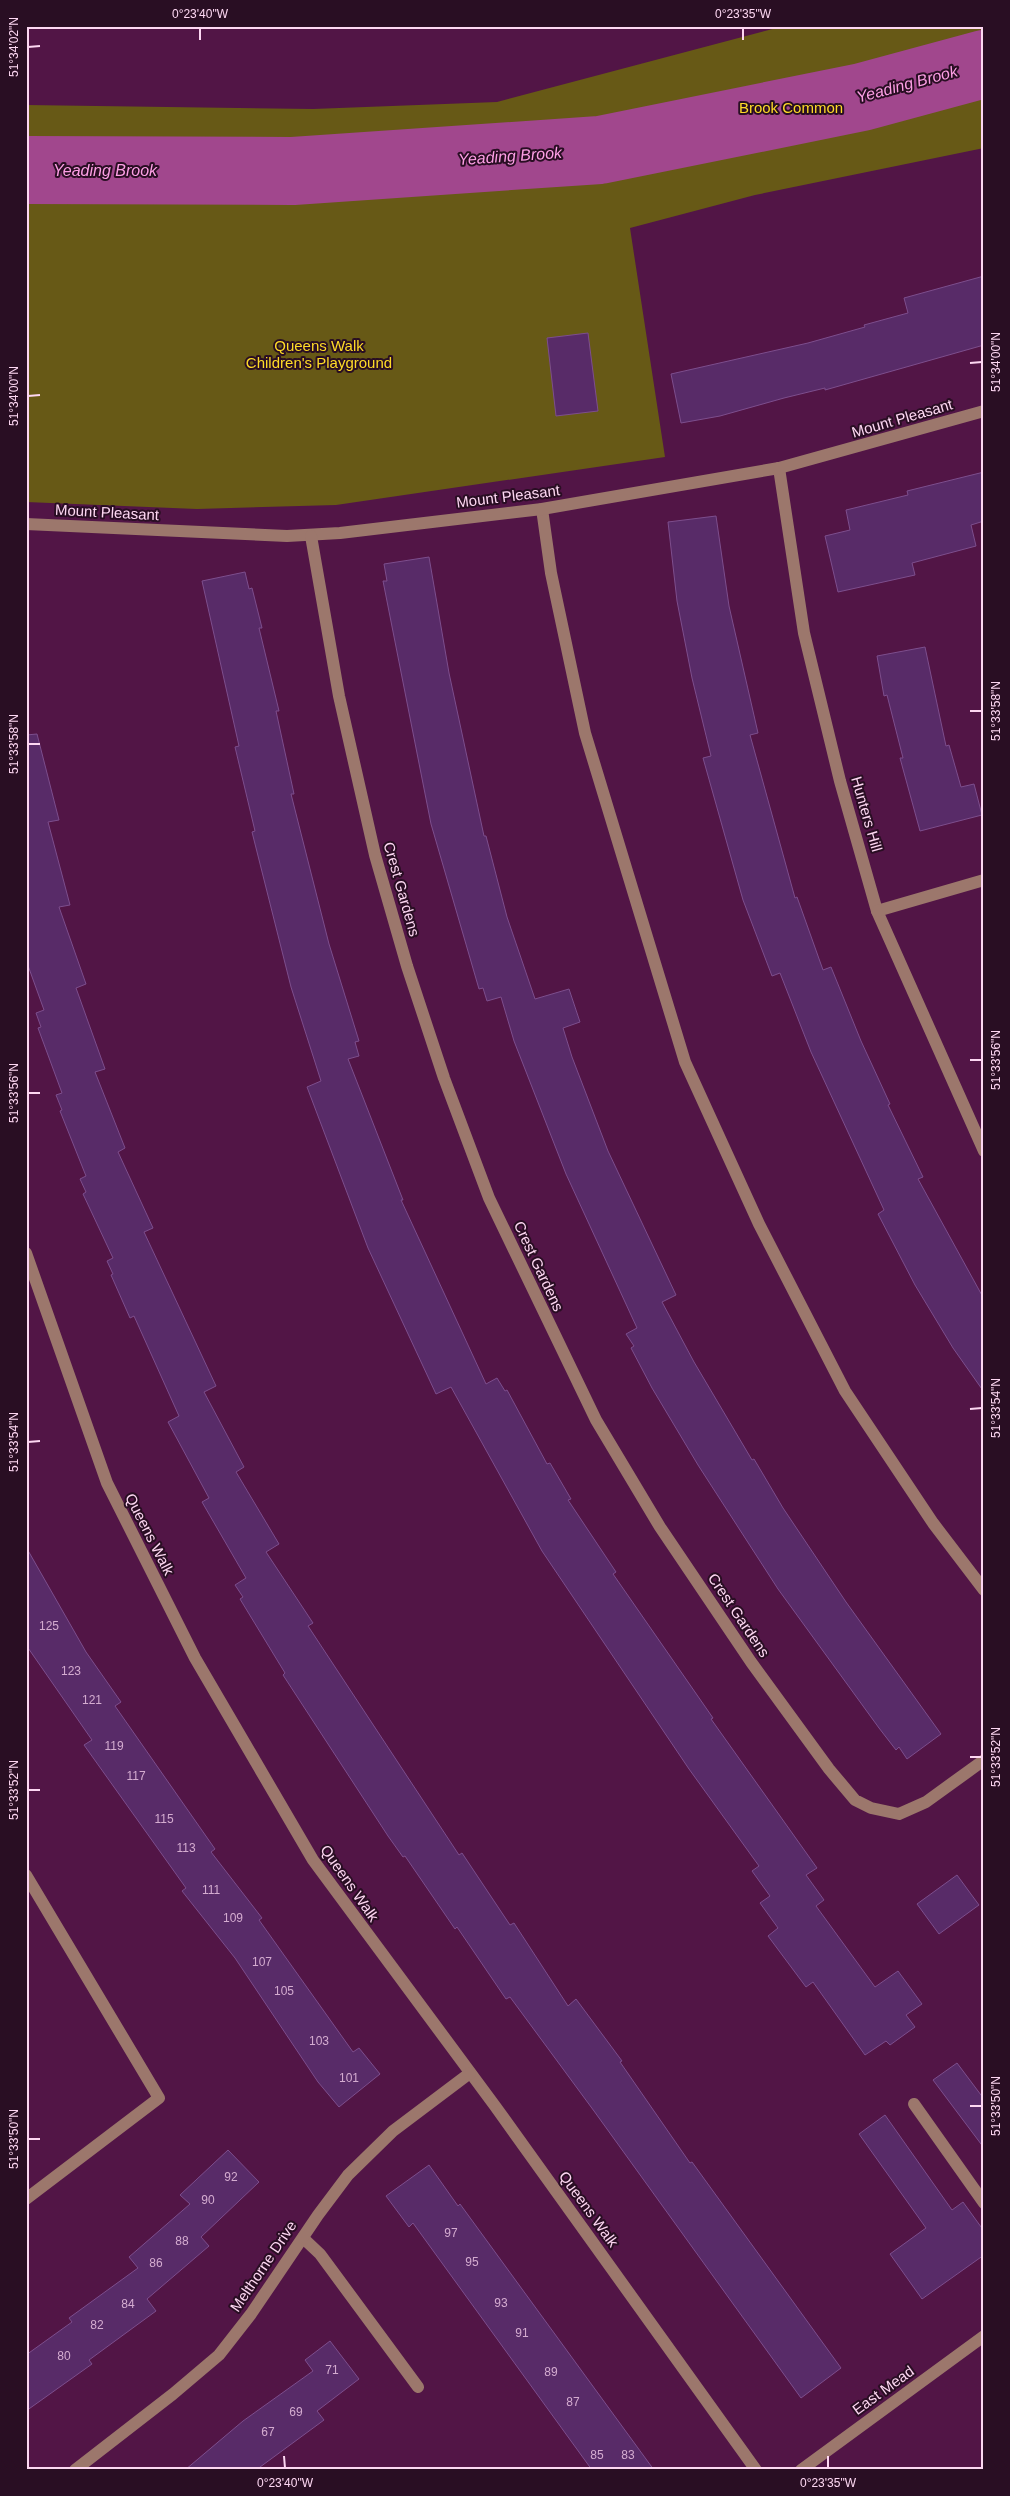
<svg xmlns="http://www.w3.org/2000/svg" width="1010" height="2496" viewBox="0 0 1010 2496" font-family="Helvetica,sans-serif">
<rect width="100%" height="100%" fill="#521546"/>
<path fill="#675916" d="M784,26h200v122l-229,47 -125,33 35,229 -329,48 -139,4 -171,-7v-397l287,4 184,-7z"/>
<g fill="none" stroke-linecap="round" stroke-linejoin="round">
<path stroke="#a1478d" stroke-width="68" d="M26,170l267,1 307,-21 262,-53 122,-33"/>
</g>
<g fill="#582b68" stroke="#7d4e8d">
<path d="M984,276v69l-159,45v-2l-41,10 -64,18 -39,7 -10,-49 137,-31 57,-16 -1,-2 44,-12 -4,-15z"/>
<path d="M588,333l10,78 -42,5 -9,-78z"/>
<path d="M984,472v49l-13,4 5,21 -64,17 3,12 -77,17 -13,-56 25,-6 -4,-20 62,-15 -1,-4z"/>
<path d="M716,516l13,90 29,127 -8,2 45,163 2,-1 26,73 8,-3 30,74 29,63 -2,1 35,72 -5,2 66,120v93l-31,-44 -38,-63 -37,-71 6,-4 -73,-158 -31,-79 -8,3 -29,-76 -40,-142 8,-2 -19,-78 -15,-77 -9,-79z"/>
<path d="M429,557l20,116 35,163h2l21,81 28,82 34,-10 11,33 -17,6 9,29 36,94 68,144 -14,7 32,60 58,98 2,-1 29,49 63,94 95,132 -34,25 -8,-12 -3,3 -17,-22 -101,-139 -80,-124 -46,-77 -21,-40 3,-2 -8,-12 11,-6 -71,-154 -52,-133 -13,-44 -14,4 -4,-13 -4,1 -48,-165 -48,-243h4l-3,-17z"/>
<path d="M245,572l4,17 3,-1 10,40h-3l20,83h-3l18,83h-3l38,150 30,97 -4,1 4,14 -11,3 55,141h-2l85,184 11,-6 8,13 2,-1 40,74 3,-1 21,36 -3,1 48,72 -3,2 100,144 -2,1 106,149 -11,7 18,25 -8,6 59,81 23,-16 24,33 -16,11 9,12 -25,18 -4,-4 -21,14 -52,-73 -7,5 -38,-51 10,-8 -18,-25 10,-7 -18,-25 7,-5 -70,-97 -147,-218 -91,-164 -15,7 -68,-146 -61,-161 14,-6 -30,-94 -39,-155 3,-1 -20,-84 4,-1 -37,-165z"/>
<path d="M925,647l21,99 3,-1 12,42 13,-3 8,31 -62,16 -20,-73h3l-16,-63 -3,1 -7,-40z"/>
<path d="M37,734l22,86 -11,2 22,83 -11,2 27,77 -10,4 29,81 -10,3 30,76 -7,4 35,76 -9,4 72,154 -12,6 40,75 -8,5 43,72 -13,8 47,71 -5,3 151,229 3,-2 48,72 4,-2 54,83 8,-7 46,62 -2,1 70,101 2,-1 149,206 -40,30 -207,-287 -84,-114 -4,2 -49,-72 -2,2 -50,-73 -2,1 -15,-21 -105,-161 2,-2 -45,-74 3,-2 -8,-12 11,-7 -44,-76 7,-4 -41,-76 11,-6 -45,-100 -4,2 -19,-43 2,-1 -6,-13 6,-3 -30,-64 3,-2 -6,-13 6,-3 -26,-65 2,-1 -6,-15 6,-2 -24,-65 3,-1 -5,-14 8,-3 -18,-50v-225z"/>
<path d="M26,1547l60,105 35,50 -6,4 100,143 -4,3 51,66 -3,2 94,132 6,-4 21,26 -41,33 -21,-25 -83,-124 -53,-67 4,-3 -102,-143 8,-5 -66,-95z"/>
<path d="M957,1875l22,30 -40,29 -22,-30z"/>
<path d="M957,2063l27,36v49l-51,-68z"/>
<path d="M885,2115l67,95 11,-8 21,29v24l-62,44 -32,-45 36,-26 -67,-94z"/>
<path d="M228,2150l31,32 -58,55 8,9 -62,53 9,12 -67,49 3,4 -66,47v-56l46,-33 -3,-4 69,-50 -9,-11 61,-53 -10,-9z"/>
<path d="M429,2165l29,41 2,-2 194,266h-62l-179,-247 -4,4 -23,-31z"/>
<path d="M330,2341l29,38 -42,32 7,9 -68,50h-71l58,-49 70,-50 -8,-11z"/>
</g>
<g fill="none" stroke-linecap="round" stroke-linejoin="round">
<g stroke="#9c776c" stroke-width="12">
<path d="M779,468l25,165 36,148 37,130 107,240"/>
<path d="M542,509l9,64 34,160 100,329 74,162 86,167 88,132 51,67"/>
<path d="M26,524l261,12 53,-3 202,-24 237,-41 205,-57"/>
<path d="M311,536l28,160 36,159 32,111 37,112 45,120 107,222 64,107 91,135 78,107 26,31 16,8 28,6 27,-12 58,-42"/>
<path d="M877,911l107,-31"/>
<path d="M26,1253l81,230 88,175 118,202 182,246 261,364"/>
<path d="M26,1875l133,223 -133,101"/>
<path d="M914,2104l70,99"/>
<path d="M303,2238l17,16 98,133"/>
<path d="M75,2470l98,-76 46,-39 32,-41 67,-99 30,-40 45,-44 77,-58"/>
<path d="M801,2470l183,-134"/>
</g>
</g>
<path fill="none" stroke="#fdd7f2" stroke-width="2" d="M200,28v12M743,28v12M28,47l12,-1M970,363l12,-1M28,396l12,-1M970,711h12M28,744h12M970,1060h12M28,1093h12M970,1409l12,-1M28,1442l12,-1M970,1757h12M28,1790h12M970,2106h12M28,2139h12M284,2456l1,12M828,2456v12"/>
<g text-anchor="middle" dominant-baseline="central" stroke-width="4" stroke-linejoin="round" paint-order="stroke">
<g font-size="12" fill="#d4acd0">
<text x="49" y="1626">125</text>
<text x="71" y="1671">123</text>
<text x="92" y="1700">121</text>
<text x="114" y="1746">119</text>
<text x="136" y="1776">117</text>
<text x="164" y="1819">115</text>
<text x="186" y="1848">113</text>
<text x="211" y="1890">111</text>
<text x="233" y="1918">109</text>
<text x="262" y="1962">107</text>
<text x="284" y="1991">105</text>
<text x="319" y="2041">103</text>
<text x="349" y="2078">101</text>
<text x="231" y="2177">92</text>
<text x="208" y="2200">90</text>
<text x="451" y="2233">97</text>
<text x="182" y="2241">88</text>
<text x="472" y="2262">95</text>
<text x="156" y="2263">86</text>
<text x="501" y="2303">93</text>
<text x="128" y="2304">84</text>
<text x="97" y="2325">82</text>
<text x="522" y="2333">91</text>
<text x="64" y="2356">80</text>
<text x="332" y="2370">71</text>
<text x="551" y="2372">89</text>
<text x="573" y="2402">87</text>
<text x="296" y="2412">69</text>
<text x="268" y="2432">67</text>
<text x="597" y="2455">85</text>
<text x="628" y="2455">83</text>
</g>
<g font-size="15" fill="#fedb27" stroke="#290e23">
<text x="791" y="107">Brook Common</text>
<text x="319" y="345">Queens Walk<tspan x="319" dy="17">Children's Playground</tspan></text>
</g>
<g font-size="15" fill="#fdd7f2" stroke="#290e23">
<text transform="translate(902 418) rotate(-16)">Mount Pleasant</text>
<text transform="translate(508 496) rotate(-7)">Mount Pleasant</text>
<text transform="translate(107 512) rotate(3)">Mount Pleasant</text>
<text transform="translate(867 814) rotate(74)">Hunters Hill</text>
<text transform="translate(402 889) rotate(74)">Crest Gardens</text>
<text transform="translate(539 1266) rotate(65)">Crest Gardens</text>
<text transform="translate(150 1534) rotate(63)">Queens Walk</text>
<text transform="translate(739 1615) rotate(56)">Crest Gardens</text>
<text transform="translate(350 1883) rotate(55)">Queens Walk</text>
<text transform="translate(589 2209) rotate(54)">Queens Walk</text>
<text transform="translate(263 2266) rotate(-56)">Melthorne Drive</text>
<text transform="translate(883 2390) rotate(-36)">East Mead</text>
</g>
<g font-size="16" font-style="italic" fill="#fd9fe5" stroke="#290e23">
<text transform="translate(907 84) rotate(-15)">Yeading Brook</text>
<text transform="translate(510 156) rotate(-4)">Yeading Brook</text>
<text x="105" y="170">Yeading Brook</text>
</g>
</g>
<rect width="1010" height="2496" fill="none" stroke="#290e23" stroke-width="55"/>
<rect x="28" y="28" width="954" height="2440" fill="none" stroke="#fdd7f2" stroke-width="2"/>
<g font-size="12" text-anchor="middle" fill="#fdd7f2">
<text x="200" y="18">0°23'40"W</text>
<text x="743" y="18">0°23'35"W</text>
<text transform="translate(14 47) rotate(-90)" y="4">51°34'02"N</text>
<text transform="translate(996 362) rotate(-90)" y="4">51°34'00"N</text>
<text transform="translate(14 396) rotate(-90)" y="4">51°34'00"N</text>
<text transform="translate(996 711) rotate(-90)" y="4">51°33'58"N</text>
<text transform="translate(14 744) rotate(-90)" y="4">51°33'58"N</text>
<text transform="translate(996 1060) rotate(-90)" y="4">51°33'56"N</text>
<text transform="translate(14 1093) rotate(-90)" y="4">51°33'56"N</text>
<text transform="translate(996 1408) rotate(-90)" y="4">51°33'54"N</text>
<text transform="translate(14 1442) rotate(-90)" y="4">51°33'54"N</text>
<text transform="translate(996 1757) rotate(-90)" y="4">51°33'52"N</text>
<text transform="translate(14 1790) rotate(-90)" y="4">51°33'52"N</text>
<text transform="translate(996 2106) rotate(-90)" y="4">51°33'50"N</text>
<text transform="translate(14 2139) rotate(-90)" y="4">51°33'50"N</text>
<text x="285" y="2487">0°23'40"W</text>
<text x="828" y="2487">0°23'35"W</text>
</g>
</svg>
